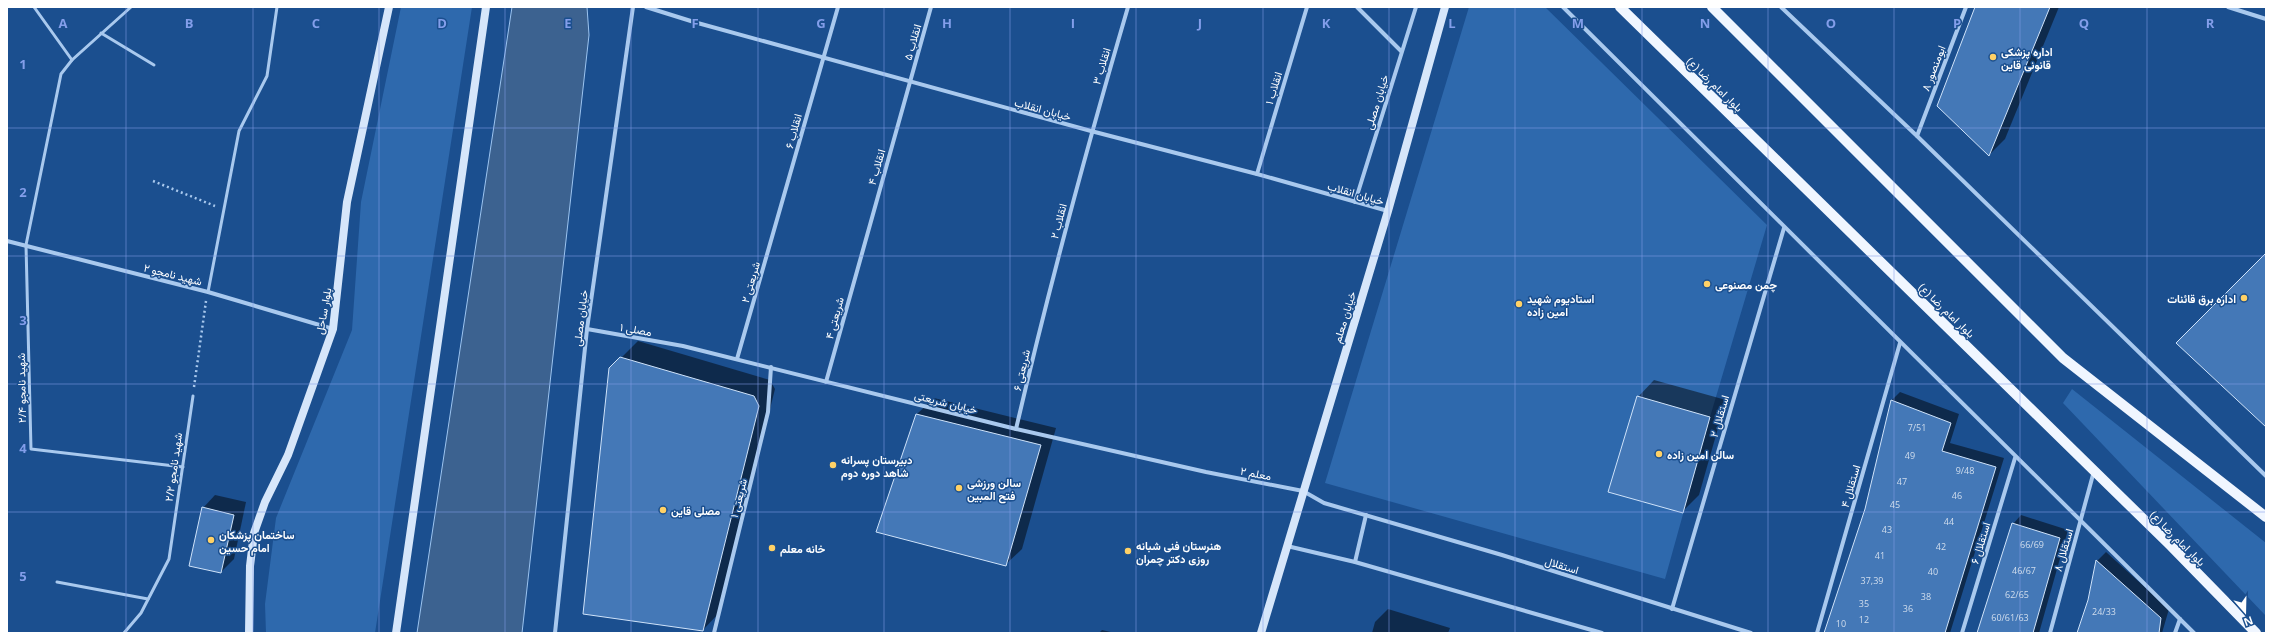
<svg xmlns="http://www.w3.org/2000/svg" width="2273" height="640" viewBox="0 0 2273 640" font-family="'Open Sans',Vazirmatn,sans-serif">
<rect width="100%" height="100%" fill="#1b4f8f"/>
<g fill="#2e69ad">
<path d="M401,7h71l-97,626h-109l-1,-29 11,-86 76,-188 9,-128z"/>
<path d="M1469,7h76l222,218 -57,192 -45,162 -340,-96z"/>
<path d="M2072,389l194,154v73l-203,-213z"/>
</g>
<path fill="#3c6290" stroke="#9cc4f0" d="M512,7h75l2,28 -67,598h-105z"/>
<g fill="#0007">
<path d="M1976,7h83l-54,132 -16,16z"/>
<path d="M638,341l132,39 5,9 -56,224 -16,17 -93,-261z"/>
<path d="M1654,380l72,20 -27,95 -16,16 -45,-114z"/>
<path d="M1900,392l59,22 -9,29 54,15 -54,175h-119l35,-124 26,-109z"/>
<path d="M934,398l122,30 -34,121 -17,16 -128,-34 40,-117z"/>
<path d="M215,495l31,7 -12,57 -13,13 -18,-64z"/>
<path d="M2021,515l47,15 -29,103h-61l35,-109z"/>
<path d="M2106,552l63,57 -7,24h-83l10,-33 8,-39z"/>
<path d="M1388,609l62,19 -2,5h-76l3,-11z"/>
<path d="M1102,630l13,3h-16z"/>
</g>
<g fill="#4478b7" stroke="#cfe3fa">
<path d="M1975,7h75l-61,149 -52,-50z"/>
<path d="M2266,253v174l-90,-84z"/>
<path d="M620,357l134,39 5,10 -56,225 -120,-17 26,-246z"/>
<path d="M1637,396l73,21 -27,96 -75,-21z"/>
<path d="M1891,400l60,23 -9,28 54,16 -51,166h-121l41,-124z"/>
<path d="M916,414l125,31 -35,121 -130,-34z"/>
<path d="M202,507l32,8 -13,58 -32,-7z"/>
<path d="M2012,523l48,15 -27,95h-56z"/>
<path d="M2096,560l65,58 -2,15h-82l11,-33z"/>
</g>
<g fill="none" stroke-linecap="round" stroke-linejoin="round">
<g stroke="#a9c9ee" stroke-width="2.5" stroke-dasharray="2 3" stroke-linecap="butt">
<path d="M153,181l62,25"/>
<path d="M194,387l12,-86"/>
</g>
<g stroke="#a9c9ee" stroke-width="3">
<path d="M34,7l38,53"/>
<path d="M131,7l-59,53 -11,14 -35,171 5,204 152,18"/>
<path d="M101,33l53,32"/>
<path d="M208,292l31,-161 28,-55 10,-69"/>
<path d="M57,582l91,17"/>
<path d="M124,633l17,-20 28,-54 24,-163"/>
</g>
<g stroke="#a9c9ee" stroke-width="4">
<path d="M646,7l48,15 397,109 166,43 131,37"/>
<path d="M1357,7l44,44"/>
<path d="M1563,7l631,626"/>
<path d="M1781,7l136,129 349,340"/>
<path d="M2228,7l38,12"/>
<path d="M1917,136l49,-129"/>
<path d="M1257,174l50,-167"/>
<path d="M1355,202l61,-195"/>
<path d="M7,241l201,51 125,37"/>
<path d="M587,329l96,17 333,83 190,43 97,19 21,12 178,52 249,78"/>
<path d="M737,359l101,-352"/>
<path d="M826,382l105,-375"/>
<path d="M1016,429c33,-142 71,-282 112,-422"/>
<path d="M1287,546l68,16 247,71"/>
<path d="M1355,562l11,-47"/>
<path d="M1672,609l112,-381"/>
<path d="M555,633l32,-304 46,-322"/>
<path d="M714,633l54,-221 3,-45"/>
<path d="M1817,633l83,-290"/>
<path d="M1962,633l53,-175"/>
<path d="M2050,633l44,-162"/>
<path d="M2175,633l5,-14"/>
</g>
<g stroke="#d6e6fa" stroke-width="8">
<path d="M249,633l1,-67 4,-33 11,-31 23,-47 45,-126 14,-127 42,-195"/>
<path d="M396,633l90,-626"/>
<path d="M1261,633l127,-422 57,-204"/>
</g>
<g stroke="#f0f6ff" stroke-width="10">
<path d="M1620,7l551,539 85,87"/>
<path d="M1712,7l351,351 203,159"/>
</g>
</g>
<path fill="none" stroke="#839eea" stroke-width="1" stroke-opacity="0.55" d="M126,7v626M253,7v626M379,7v626M505,7v626M631,7v626M758,7v626M884,7v626M1010,7v626M1136,7v626M1263,7v626M1389,7v626M1515,7v626M1642,7v626M1768,7v626M1894,7v626M2020,7v626M2147,7v626M7,128h2259M7,256h2259M7,384h2259M7,512h2259"/>
<g fill="#ffd166" stroke="#1b4f8f" stroke-width="1.5">
<circle cx="1993" cy="57" r="4"/>
<circle cx="1707" cy="284" r="4"/>
<circle cx="2244" cy="298" r="4"/>
<circle cx="1519" cy="304" r="4"/>
<circle cx="1659" cy="454" r="4"/>
<circle cx="833" cy="465" r="4"/>
<circle cx="959" cy="488" r="4"/>
<circle cx="663" cy="510" r="4"/>
<circle cx="211" cy="540" r="4"/>
<circle cx="772" cy="548" r="4"/>
<circle cx="1128" cy="551" r="4"/>
</g>
<g text-anchor="middle" dominant-baseline="central" stroke-width="3" stroke-linejoin="round" paint-order="stroke">
<g font-size="9" fill="#d0dded">
<text x="1917" y="427">7/51</text>
<text x="1910" y="455">49</text>
<text x="1965" y="470">9/48</text>
<text x="1902" y="481">47</text>
<text x="1957" y="495">46</text>
<text x="1895" y="504">45</text>
<text x="1949" y="521">44</text>
<text x="1887" y="529">43</text>
<text x="2032" y="544">66/69</text>
<text x="1941" y="546">42</text>
<text x="1880" y="555">41</text>
<text x="2024" y="570">46/67</text>
<text x="1933" y="571">40</text>
<text x="1872" y="580">37,39</text>
<text x="2017" y="594">62/65</text>
<text x="1926" y="596">38</text>
<text x="1864" y="603">35</text>
<text x="1908" y="608">36</text>
<text x="2104" y="611">24/33</text>
<text x="2010" y="617">60/61/63</text>
<text x="1864" y="619">12</text>
<text x="1841" y="623">10</text>
</g>
<g font-size="11" fill="#fff" stroke="#1b4f8f">
<text transform="translate(912 42) rotate(-74)">انقلاب ۵</text>
<text transform="translate(1101 66) rotate(-73)">انقلاب ۳</text>
<text transform="translate(1933 68) rotate(-69)">ابومنصور ۸</text>
<text transform="translate(1715 84) rotate(44)">بلوار امام رضا (ع)</text>
<text transform="translate(1273 88) rotate(-73)">انقلاب ۱</text>
<text transform="translate(1376 102) rotate(-73)">خیابان مصلی</text>
<text transform="translate(1043 109) rotate(15)">خیابان انقلاب</text>
<text transform="translate(793 131) rotate(-75)">انقلاب ۶</text>
<text transform="translate(876 167) rotate(-74)">انقلاب ۴</text>
<text transform="translate(1356 193) rotate(16)">خیابان انقلاب</text>
<text transform="translate(1058 221) rotate(-75)">انقلاب ۲</text>
<text transform="translate(173 274) rotate(14)">شهید نامجو ۲</text>
<text transform="translate(750 282) rotate(-74)">شریعتی ۲</text>
<text transform="translate(1947 310) rotate(44)">بلوار امام رضا (ع)</text>
<text transform="translate(323 311) rotate(-80)">بلوار ساحل</text>
<text transform="translate(1344 317) rotate(-73)">خیابان معلم</text>
<text transform="translate(580 318) rotate(-83)">خیابان مصلی</text>
<text transform="translate(834 318) rotate(-75)">شریعتی ۴</text>
<text transform="translate(636 329) rotate(10)">مصلی ۱</text>
<text transform="translate(1021 370) rotate(-77)">شریعتی ۶</text>
<text transform="translate(21 388) rotate(-91)">شهید نامجو ۲/۴</text>
<text transform="translate(946 402) rotate(14)">خیابان شریعتی</text>
<text transform="translate(1719 416) rotate(-74)">استقلال ۲</text>
<text transform="translate(173 467) rotate(-82)">شهید نامجو ۲/۲</text>
<text transform="translate(1256 473) rotate(11)">معلم ۲</text>
<text transform="translate(1850 486) rotate(-74)">استقلال ۴</text>
<text transform="translate(738 498) rotate(-76)">شریعتی ۱</text>
<text transform="translate(2178 538) rotate(45)">بلوار امام رضا (ع)</text>
<text transform="translate(1980 543) rotate(-73)">استقلال ۶</text>
<text transform="translate(2063 550) rotate(-74)">استقلال ۸</text>
<text transform="translate(1562 565) rotate(17)">استقلال</text>
</g>
<g font-size="11" font-weight="bold" fill="#fff" stroke="#1b4f8f" text-anchor="start">
<text x="2001" y="51">اداره پزشکی<tspan x="2001" dy="13">قانونی قاین</tspan></text>
<text x="1715" y="284">چمن مصنوعی</text>
<text x="1527" y="298">استادیوم شهید<tspan x="1527" dy="13">امین زاده</tspan></text>
<text x="2236" y="298" text-anchor="end">اداره برق قائنات</text>
<text x="1667" y="454">سالن امین زاده</text>
<text x="841" y="459">دبیرستان پسرانه<tspan x="841" dy="13">شاهد دوره دوم</tspan></text>
<text x="967" y="482">سالن ورزشی<tspan x="967" dy="13">فتح المبین</tspan></text>
<text x="671" y="510">مصلی قاین</text>
<text x="219" y="534">ساختمان پزشکان<tspan x="219" dy="13">امام حسین</tspan></text>
<text x="1136" y="545">هنرستان فنی شبانه<tspan x="1136" dy="13">روزی دکتر چمران</tspan></text>
<text x="780" y="548">خانه معلم</text>
</g>
</g>
<g font-size="13" text-anchor="middle" font-weight="bold" fill="#839eea" stroke="#1b4f8f" stroke-width="3" stroke-linejoin="round" paint-order="stroke">
<text x="63" y="28">A</text>
<text x="189" y="28">B</text>
<text x="316" y="28">C</text>
<text x="442" y="28">D</text>
<text x="568" y="28">E</text>
<text x="695" y="28">F</text>
<text x="821" y="28">G</text>
<text x="947" y="28">H</text>
<text x="1073" y="28">I</text>
<text x="1200" y="28">J</text>
<text x="1326" y="28">K</text>
<text x="1452" y="28">L</text>
<text x="1578" y="28">M</text>
<text x="1705" y="28">N</text>
<text x="1831" y="28">O</text>
<text x="1957" y="28">P</text>
<text x="2084" y="28">Q</text>
<text x="2210" y="28">R</text>
<text x="23" y="69">1</text>
<text x="23" y="197">2</text>
<text x="23" y="325">3</text>
<text x="23" y="453">4</text>
<text x="23" y="581">5</text>
</g>
<rect width="2273" height="640" fill="none" stroke="#ffffff" stroke-width="16"/>
<g transform="translate(2245 612) rotate(160)" stroke="#1b4f8f" stroke-width="3" paint-order="stroke">
<path d="M0-3L7 15L0 10L-7 15Z" fill="#ffffff"/>
<text y="-6" font-size="11" font-weight="bold" text-anchor="middle" fill="#ffffff">N</text>
</g>
</svg>
